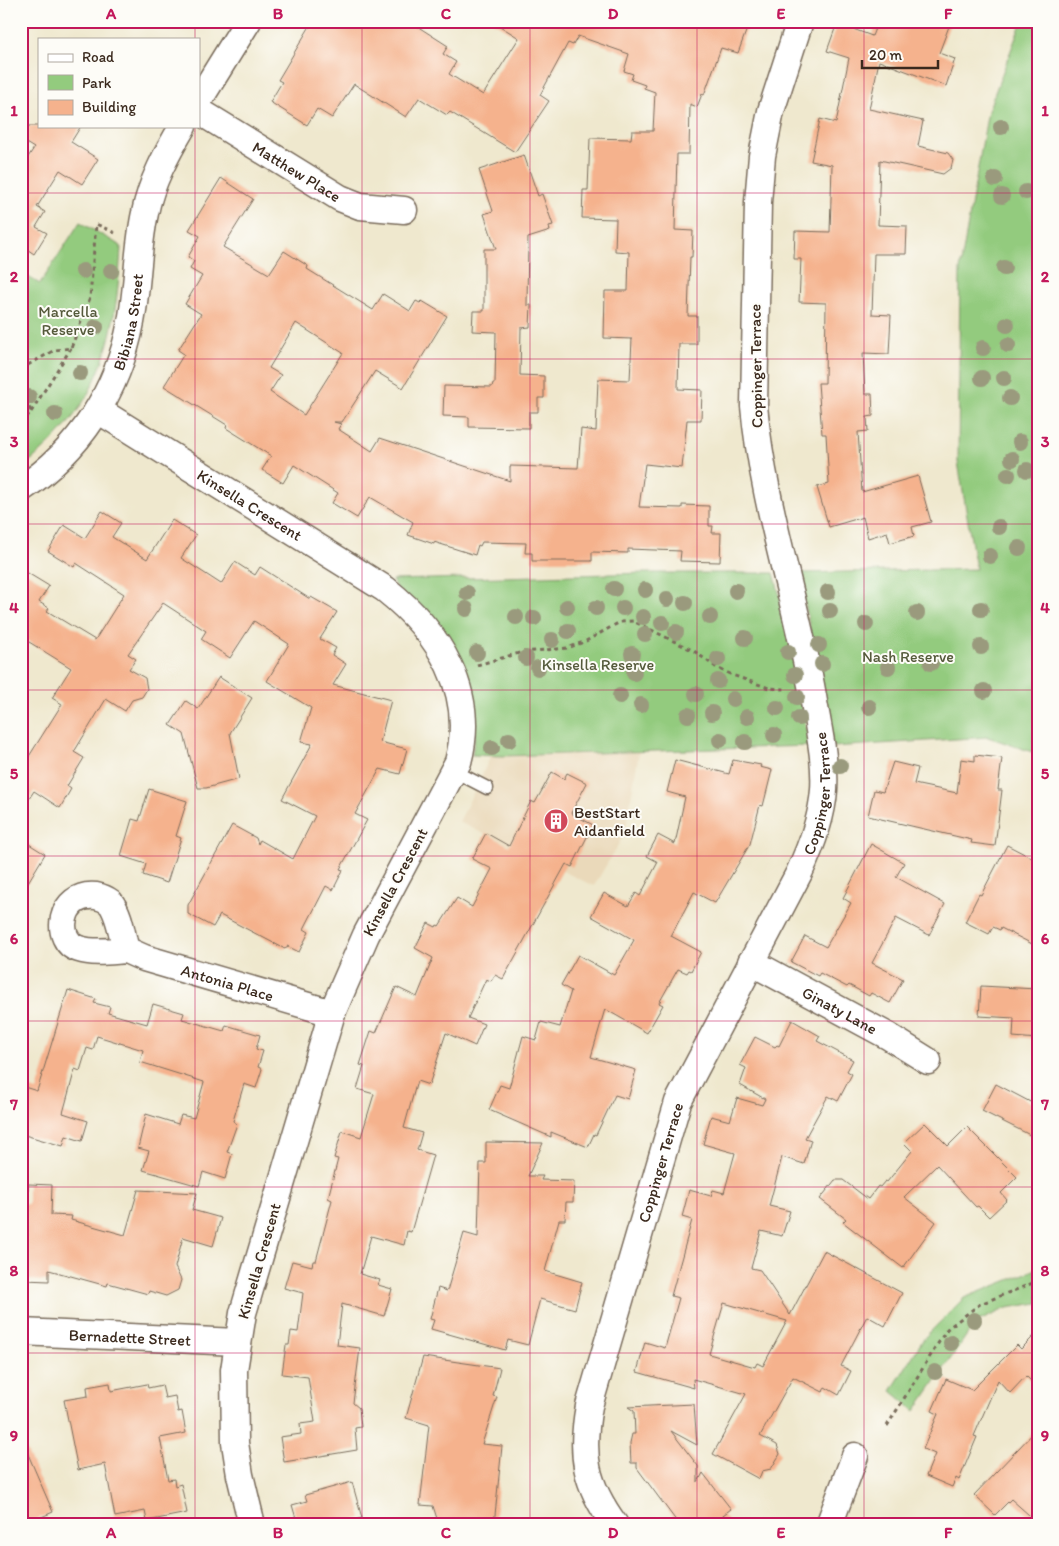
<svg xmlns="http://www.w3.org/2000/svg" width="1059" height="1546" viewBox="0 0 1059 1546" font-family="Itim,sans-serif">
<rect width="100%" height="100%" fill="#fdfcf7"/>
<filter id="ink" filterUnits="userSpaceOnUse"><feTurbulence type="fractalNoise" baseFrequency=".02" numOctaves="2"/><feDisplacementMap in="SourceGraphic" scale="10" xChannelSelector="R" yChannelSelector="G"/><feConvolveMatrix kernelMatrix="1 2 1 2 8 2 1 2 1" color-interpolation-filters="sRGB"/></filter>
<filter id="wash" filterUnits="userSpaceOnUse"><feTurbulence type="fractalNoise" baseFrequency=".0096" numOctaves="4" result="noise"/><feDisplacementMap in="SourceGraphic" scale="20" xChannelSelector="R" yChannelSelector="G"/><feGaussianBlur stdDeviation="1.12" result="paint"/><feColorMatrix in="noise" values="0 0 0 0 0 0 0 0 0 0 0 0 0 0 0 0 0 1.4 0 .05"/><feComposite in="paint" operator="in"/></filter>
<g filter="url(#wash)">
<rect width="100%" height="100%" fill="#efe8ce"/>
<path fill="#ead9ba" d="M639,752l-14,81 -31,53 -135,-64 32,-66z"/>
<g fill="#93cb7e" stroke="#677a4e">
<path d="M1022,21h16v733l-50,-17 -155,10 -34,-174 177,-4 -18,-107 2,-193 28,-158z"/>
<path d="M80,222l41,24c-5,95 -20,162 -100,222v-195l19,11z"/>
<path d="M647,573h127l17,67 18,106 -306,10 -31,-1 3,-20 -83,-155z"/>
<path d="M1038,1266v37l-31,5 -32,15 -60,88 -24,-20 33,-53 40,-40 70,-28z"/>
</g>
<g id="blocks">
<g fill="#f5b28d" fill-rule="evenodd">
<path d="M313,21h96l39,25 -5,8 13,8 -7,12 34,21 36,-57 -27,-17h243l13,5 -10,27 -17,-5 -17,47 -2,-1 -5,13 -7,-3 -1,50h-12l-2,76 18,1 -1,26h-2l-2,59h9v28h-18l-1,45 24,1 -1,30h-14l-5,48 -37,-4 -6,43 43,1v-3l27,1v20h4l-1,7h9l-1,29 -40,-1 1,-10 -53,-2v4l-36,-1v9h-60v-8h-7l1,-10 -44,-1 -2,4 -2,-1 -3,10 -41,-13v2l-26,-9 5,-13 -43,-25 -13,21 -25,-15 6,-10 -44,-28 -11,18 -21,-13 9,-14 -45,-28 1,-3 -63,-39 20,-32 -6,-4 23,-36 -16,-10 17,-28 -12,-7 4,-8 -6,-4 12,-21 -11,-6 32,-52 32,21 -30,48 46,27 15,-23 24,15 -1,3 66,41 10,-16 27,17 6,-10 4,2 2,-2 25,15 -44,72 -28,-17 -33,51h-8l7,2 -3,5 34,22 8,-13 130,43v-15l68,2 3,-39 15,2 2,-52 32,1 2,-41 -28,-1 1,-47h23l1,-39 -14,-1 1,-32 -34,-1 1,-28h5l2,-52 41,1 1,-8h21l2,-39 -11,-4 1,-3 -14,-5 2,-6 -9,-3 5,-17 -51,-18 -5,9 -5,-2 -28,52 9,6 -34,51 -65,-40 -3,3 -28,-17 -13,19 -52,-33 -22,34 -15,-9 -10,16 -37,-23 12,-20 -4,-2zM296,323l47,30 -39,62 -34,-23 11,-17 -12,-7z"/>
<path d="M878,21h73l-12,32 16,6 -9,27 -67,-25 -10,48 54,12 -5,25 30,7 5,7 -2,8 -8,6 -63,-14 -2,65 29,1 -1,28h-32l-2,60 19,1 -2,39 -26,-1 2,41h7l1,22 -6,1 1,14 -10,1 4,60 56,-16 13,46 -19,5 2,9 -24,7 -3,-11 -19,6 -5,-21 -34,10 -12,-40 12,-3 -3,-50h-4l-4,-51h7l1,-80 -27,-1 2,-43h-7l1,-28 35,1 2,-67 -21,-4 9,-42 16,4 13,-65 -22,-7 10,-28 35,13z"/>
<path d="M21,126h60l-10,16 27,17 -16,25 -22,-14 -23,37 8,5 -9,15 11,6 -13,21 -10,-7 -3,4v-83l13,-20 -13,-8z"/>
<path d="M524,155l14,41 4,-2 11,31 -4,1 1,5 -22,7 -1,67h4l-1,22 -9,1 -1,47 24,1v22h-6v14h-9v16l-60,-1v-10l-26,-1 1,-30 48,1 1,-4h2l1,-51 -24,-1 1,-20h11v-62h12l-12,-35 9,-3 -14,-41z"/>
<path d="M102,511l19,12 -9,14 35,22 25,-39 24,15 -15,23 40,26 14,-22 20,13 5,-8 50,32 1,-2 26,15 -17,27 16,9 -4,7 14,9 -13,21 58,15 -11,42 27,7 -7,25 -20,-5 -25,45 12,6 -27,49 3,1 -10,20 -7,-4 -22,43 5,3 -10,20 -12,-6 -2,3 -65,-34 -7,12 -25,-13v-9l44,-80 24,13 2,6 2,-4 33,19 22,-43 -33,-17 30,-55 -11,-2 10,-34 -44,-27 22,-37 -35,-23 -24,37 -29,-19 5,-8 -43,-28 -35,51 8,5 -7,10 16,9 2,11 -5,8 -10,3 -7,11 -19,-12 -32,53 10,6 -17,28 4,3 -11,19 -26,-17 -13,20v-42l41,-65 -10,-6 19,-30 -50,-31v-68l28,17 -10,16 10,6 -2,3 48,29 29,-46 -48,-31 -2,4 -26,-16 16,-26 21,13z"/>
<path d="M219,677l33,21 -22,35 9,46 -33,9h-8l-14,-54 -14,-9 16,-24 12,8z"/>
<path d="M975,755l27,3 -4,32h4l-7,56 -24,-3 1,-3 -104,-24 6,-26 9,2 10,-30 25,6 -4,16 43,9 4,-34 14,2z"/>
<path d="M675,760l54,14 4,-14 28,5 -1,2 12,3 -9,36 -3,-1 -10,39 -35,59 -21,-11 -23,44 30,16 -10,19 -2,-1 -2,3 -9,-4 -19,34 4,2 -16,28 -42,-24 -14,48 45,13 -8,29 -13,-4 -19,40 -2,-1 -6,13 -37,-15v5l-62,-27 11,-25 9,3 14,-52 13,4 5,-18 19,5 11,-36 -10,-6 17,-30 36,20 20,-35 -43,-24 13,-23 24,13 8,-13 4,3 18,-34 -11,-6 11,-21 17,9 10,-47 -18,-5z"/>
<path d="M552,772l12,7 3,-6 20,10 -16,30 22,12 -21,42 -6,-3 -63,115 -8,-4 -4,6 -5,-2 -18,39 16,6 -9,22 -29,-13 -17,52 -12,-4 -13,47 18,5 -5,17 16,5 -22,77 -4,-1 -3,14 -33,-9 -11,38 20,6 -2,5 14,4 -8,27 -42,-12 -5,41 23,3 -7,55 6,5 2,19 -6,1 2,22 -73,12 -4,-25 21,-3 -1,-10 15,-2 -7,-45 -26,-3 4,-29h3l2,-14 7,1 5,-39 -19,-5 8,-27 20,5 1,-5h3l16,-61 -4,-2 10,-39 -4,-1 8,-27 19,6 13,-43 -17,-5 7,-23 -4,-1 11,-34 5,2 20,-46 21,10 16,-39 -18,-10 13,-25 8,4 1,-2 2,1 18,-28 15,9 20,-38 -20,-10 14,-26 23,13 22,-45 4,2z"/>
<path d="M149,789l38,12 -11,35 5,2 -14,45 -24,-8 3,-11 -25,-8 11,-37 7,2z"/>
<path d="M21,839l24,15 -24,40z"/>
<path d="M871,844l33,19 -8,14 49,27 -16,31 -33,-17 -24,45 31,16 -13,24 -19,-10 -2,3 -20,-11 -2,2 -27,-14 -2,3 -27,-14 14,-26 21,11 25,-44 -8,-5z"/>
<path d="M1007,845l31,16v86l-37,-19 -1,2 -7,-3 -4,7 -24,-12 14,-28 2,1z"/>
<path d="M981,986l56,3 1,50 -25,-2 1,-19 -35,-2z"/>
<path d="M68,990l28,9 -2,4 16,4 -2,6 39,11 6,-20 31,9 -2,6 42,12 2,-6 34,10 -4,14 7,2 -5,16 4,2 -6,19 -12,-4 -11,37 4,3 -10,28 5,2 -7,25 -22,-7 -4,14 -56,-16 6,-19 -11,-3 8,-34 32,10 3,-9 13,3 10,-36 -64,-20 3,-12 -46,-14 -4,14 -6,-2 -7,23 -5,-2 -12,44 25,8 -6,20 -16,-5 -3,10 -42,-12v-48l16,5z"/>
<path d="M792,1020l28,16 -3,5 36,19 -6,11 5,3 -14,27 -10,-5 -23,42 6,2 -7,24 -22,-7 -13,49 21,5 -8,25 -21,-5 -10,37 9,2 30,45 34,-64 78,42 -17,33 -18,-10 -26,50 10,5 -12,24 -14,-8 -2,5 -30,-15 -33,59 17,9 3,9 -9,15 -9,2 -3,8 -46,-25 33,-60 -53,-15 1,9 -57,-16 8,-30 20,6 14,-50 -8,-2 21,-76 -10,-3 7,-27 22,6 2,-6 11,3 11,-40 -32,-9 8,-28 19,5 7,-23 25,7 3,-6 -25,-14 6,-17 -6,-3 15,-28 20,10 2,-2 2,1zM724,1303l63,18 -24,45 -6,-3 -2,4 -46,-13z"/>
<path d="M996,1084l42,22v33l-56,-28z"/>
<path d="M925,1123l23,23 19,-19 50,50 -16,16 6,7 -18,17 -11,-11 -2,1 -39,-42 -33,32 32,25 -33,46 -60,-46 3,-3 -26,-20 15,-19h8l25,19 10,-13 2,1 5,-6 2,1 25,-31 -8,-8z"/>
<path d="M486,1142l57,1 -15,33h15l-2,4 33,1 -1,21h-7l-1,18h-6l-14,51 37,11 -7,27 -35,-10 -12,46 -20,-5 -3,10 -74,-21 3,-9 -4,-1 8,-31 9,3 17,-58 14,4 2,-74h6z"/>
<path d="M28,1184l24,1 -1,30 21,1 -1,4 54,15 13,-45 59,3 -5,17 29,8 -8,28 -30,-9 -8,30 6,13 -3,10 -12,6 -17,-5 -1,3 -40,-11 -1,3 -58,-16v11l-25,-1 1,-23 -4,-1v-52h7z"/>
<path d="M1038,1332v56l-12,-12 -16,17 -12,-13 -24,56 3,1 -18,43 -3,-2 -4,9 -26,-11 9,-22 -12,-5 15,-35 -6,-3 14,-32 26,11 45,-45 4,4z"/>
<path d="M423,1357l77,11 -7,28 4,1 -15,47 20,2 -8,79h-55l-6,-19 -13,-1 9,-80 -23,-7z"/>
<path d="M110,1383l1,8 36,-7 1,4 14,-3 3,13 10,-2 3,16 4,-1 4,22 -26,5 8,42 6,-1 1,7 6,-2 6,29 -40,8 -2,-10 -30,6 -10,-53 -27,6 -14,-70 24,-4 -1,-9z"/>
<path d="M694,1404l3,41 -26,-14 27,35v16l5,-9 28,36 -8,6 8,10h-56l2,-3 -40,-54v-5h-6l-1,-20 2,-9h3l-1,-23 -6,-4z"/>
<path d="M1038,1428v95l-27,-24 -16,16 -21,-20z"/>
<path d="M21,1438l32,74 -30,13h-2z"/>
<path d="M352,1482l10,36 -25,7h-39l-6,-20 15,-4 -2,-6z"/>
</g>
</g>
</g>
<g filter="url(#ink)">
<use href="#blocks" fill-opacity="0" stroke="#7a6c5c" stroke-width="1"/>
<g fill="none" stroke-linecap="round" stroke-linejoin="round">
<defs>
<path id="service" d="M454,771l33,17"/>
<g id="minor">
<path d="M199,100l49,-79"/>
<path id="s1" d="M199,111l141,87 20,8 44,4"/>
<path id="s2" d="M98,410l287,179c54,43 92,103 73,173l-92,173 -34,78 -89,300 -9,57 1,73 5,32 12,50"/>
<path id="s3" d="M21,489c59,-39 97,-98 110,-167 7,-36 6,-73 14,-109 6,-31 22,-60 38,-87"/>
<path id="s4" d="M126,950c-15,1 -32,4 -47,-1 -26,-7 -20,-57 17,-53 5,1 10,3 14,6 10,12 12,34 16,48l18,8 188,55"/>
<path id="s5" d="M751,962l137,74 40,25"/>
<path id="s6" d="M21,1332l216,10"/>
<path id="s7" d="M615,1525c-30,-41 -35,-70 -26,-119l89,-304 121,-229c12,-26 23,-54 25,-83 2,-32 -6,-63 -11,-94 -17,-97 -50,-192 -59,-290l4,-204 4,-46 9,-45 29,-90"/>
<path d="M829,1525l26,-69"/>
</g>
</defs>
<use href="#service" stroke="#7a6c5c" stroke-width="15"/>
<use href="#minor" stroke="#7a6c5c" stroke-width="29"/>
<g stroke="#7a6c5c" stroke-width="3" stroke-dasharray="4 4" stroke-linecap="butt">
<path d="M21,363l5,3 29,-16 16,-2 19,-50 6,-74 19,9"/>
<path d="M31,412l40,-64"/>
<path d="M21,423l10,-11 -5,-12v-34"/>
<path d="M477,665l46,-13 45,-4 18,-7 34,-19 13,-1 61,30 23,17 15,7 37,13 16,1"/>
<path d="M887,1426l60,-97 33,-25 58,-23"/>
</g>
<use href="#service" stroke="#fff" stroke-width="12"/>
<use href="#minor" stroke="#fff" stroke-width="26"/>
</g>
<g fill="#9a9a7d">
<circle cx="1001" cy="127" r="8"/>
<circle cx="995" cy="179" r="8"/>
<circle cx="1026" cy="192" r="8"/>
<circle cx="1002" cy="196" r="8"/>
<circle cx="1004" cy="268" r="8"/>
<circle cx="83" cy="271" r="8"/>
<circle cx="111" cy="271" r="8"/>
<circle cx="1007" cy="325" r="8"/>
<circle cx="96" cy="327" r="8"/>
<circle cx="1008" cy="345" r="8"/>
<circle cx="983" cy="348" r="8"/>
<circle cx="80" cy="373" r="8"/>
<circle cx="982" cy="378" r="8"/>
<circle cx="1004" cy="378" r="8"/>
<circle cx="29" cy="397" r="8"/>
<circle cx="1010" cy="398" r="8"/>
<circle cx="55" cy="414" r="8"/>
<circle cx="1020" cy="442" r="8"/>
<circle cx="1012" cy="459" r="8"/>
<circle cx="1027" cy="470" r="8"/>
<circle cx="1008" cy="475" r="8"/>
<circle cx="999" cy="527" r="8"/>
<circle cx="1019" cy="548" r="8"/>
<circle cx="990" cy="556" r="8"/>
<circle cx="614" cy="589" r="8"/>
<circle cx="645" cy="590" r="8"/>
<circle cx="736" cy="591" r="8"/>
<circle cx="828" cy="592" r="8"/>
<circle cx="467" cy="593" r="8"/>
<circle cx="667" cy="599" r="8"/>
<circle cx="685" cy="603" r="8"/>
<circle cx="567" cy="607" r="8"/>
<circle cx="596" cy="608" r="8"/>
<circle cx="623" cy="608" r="8"/>
<circle cx="466" cy="609" r="8"/>
<circle cx="981" cy="609" r="8"/>
<circle cx="830" cy="611" r="8"/>
<circle cx="917" cy="613" r="8"/>
<circle cx="516" cy="617" r="8"/>
<circle cx="643" cy="617" r="8"/>
<circle cx="710" cy="617" r="8"/>
<circle cx="534" cy="618" r="8"/>
<circle cx="662" cy="623" r="8"/>
<circle cx="866" cy="624" r="8"/>
<circle cx="568" cy="631" r="8"/>
<circle cx="676" cy="632" r="8"/>
<circle cx="645" cy="634" r="8"/>
<circle cx="745" cy="638" r="8"/>
<circle cx="552" cy="640" r="8"/>
<circle cx="819" cy="645" r="8"/>
<circle cx="981" cy="647" r="8"/>
<circle cx="788" cy="652" r="8"/>
<circle cx="477" cy="653" r="8"/>
<circle cx="632" cy="654" r="8"/>
<circle cx="526" cy="658" r="8"/>
<circle cx="718" cy="659" r="8"/>
<circle cx="931" cy="663" r="8"/>
<circle cx="822" cy="664" r="8"/>
<circle cx="888" cy="667" r="8"/>
<circle cx="538" cy="668" r="8"/>
<circle cx="634" cy="673" r="8"/>
<circle cx="795" cy="675" r="8"/>
<circle cx="718" cy="681" r="8"/>
<circle cx="984" cy="691" r="8"/>
<circle cx="696" cy="694" r="8"/>
<circle cx="620" cy="696" r="8"/>
<circle cx="797" cy="697" r="8"/>
<circle cx="733" cy="699" r="8"/>
<circle cx="641" cy="705" r="8"/>
<circle cx="869" cy="707" r="8"/>
<circle cx="777" cy="708" r="8"/>
<circle cx="712" cy="713" r="8"/>
<circle cx="688" cy="715" r="8"/>
<circle cx="747" cy="717" r="8"/>
<circle cx="799" cy="718" r="8"/>
<circle cx="774" cy="735" r="8"/>
<circle cx="509" cy="740" r="8"/>
<circle cx="720" cy="740" r="8"/>
<circle cx="745" cy="742" r="8"/>
<circle cx="492" cy="748" r="8"/>
<circle cx="840" cy="766" r="8"/>
<circle cx="974" cy="1320" r="8"/>
<circle cx="951" cy="1343" r="8"/>
<circle cx="935" cy="1372" r="8"/>
</g>
</g>
<path fill="none" stroke="#c2185b" stroke-width="1" stroke-opacity="0.55" d="M195,21v18M362,21v1504M530,21v1504M697,21v1504M864,21v1504M195,126v1399M21,193h1017M21,359h1017M21,524h1017M21,690h1017M21,856h1017M21,1021h1017M21,1187h1017M21,1353h1017"/>
<defs>
<symbol id="building-disc" viewBox="-11 -11 22 22"><circle r="9.5" fill="#d1495b" stroke="#fdfcf7"/><path d="M-4-6H4V6H1V3H-1V6H-4ZM-2.5-4.3h1.7v1.8h-1.7ZM.8-4.3h1.7v1.8H.8ZM-2.5-1h1.7V.8h-1.7ZM.8-1h1.7V.8H.8Z" fill="#fff"/></symbol>
</defs>
<g fill-rule="evenodd">
<use href="#building-disc" x="542" y="807" width="28" height="28"/>
</g>
<g text-anchor="middle" dominant-baseline="central" stroke-width="4" stroke-linejoin="round" paint-order="stroke">
<g font-size="16" fill="#3b2a1e" stroke="#fdfcf7">
<text stroke="none"><textPath href="#s1" startOffset="115">Matthew Place</textPath></text>
<text stroke="none"><textPath href="#s3" startOffset="205">Bibiana Street</textPath></text>
<text transform="translate(756 366) rotate(-91)">Coppinger Terrace</text>
<text stroke="none"><textPath href="#s2" startOffset="179">Kinsella Crescent</textPath></text>
<text stroke="none"><textPath href="#s7" startOffset="785">Coppinger Terrace</textPath></text>
<text transform="translate(395 882) rotate(-62)">Kinsella Crescent</text>
<text stroke="none"><textPath href="#s4" startOffset="301">Antonia Place</textPath></text>
<text stroke="none"><textPath href="#s5" startOffset="101">Ginaty Lane</textPath></text>
<text stroke="none"><textPath href="#s7" startOffset="380">Coppinger Terrace</textPath></text>
<text transform="translate(259 1261) rotate(-74)">Kinsella Crescent</text>
<text stroke="none"><textPath href="#s6" startOffset="109">Bernadette Street</textPath></text>
</g>
<g font-size="16" fill="#555a3b" stroke="#fdfcf7">
<text x="68" y="311">Marcella<tspan x="68" dy="18">Reserve</tspan></text>
<text x="908" y="656">Nash Reserve</text>
<text x="598" y="664">Kinsella Reserve</text>
</g>
<g font-size="16" fill="#3b2a1e" stroke="#fdfcf7" text-anchor="start">
<text x="574" y="812">BestStart<tspan x="574" dy="18">Aidanfield</tspan></text>
</g>
</g>
<rect width="1059" height="1546" fill="none" stroke="#fdfcf7" stroke-width="55"/>
<rect x="38" y="38" width="162" height="90" fill="#fdfcf7" stroke="#afa8a0"/>
<rect x="48" y="54" width="25" height="8" fill="#ffffff" stroke="#afa8a0"/>
<text x="82" y="62" font-size="15" fill="#3b2a1e">Road</text>
<rect x="48" y="75" width="25" height="15" fill="#93cb7e" stroke="#afa8a0"/>
<text x="82" y="88" font-size="15" fill="#3b2a1e">Park</text>
<rect x="48" y="100" width="25" height="15" fill="#f5b28d" stroke="#afa8a0"/>
<text x="82" y="112" font-size="15" fill="#3b2a1e">Building</text>
<path d="M862 60v8h76v-8" fill="none" stroke="#3b2a1e" stroke-width="2.5"/>
<text x="869" y="60" font-size="15" fill="#3b2a1e" stroke="#fdfcf7" stroke-width="4" paint-order="stroke">20 m</text>
<rect x="28" y="28" width="1004" height="1490" fill="none" stroke="#c2185b" stroke-width="2"/>
<g font-size="16" text-anchor="middle" font-weight="bold" fill="#c2185b">
<text x="111" y="19">A</text>
<text x="278" y="19">B</text>
<text x="446" y="19">C</text>
<text x="613" y="19">D</text>
<text x="781" y="19">E</text>
<text x="948" y="19">F</text>
<text x="14" y="116">1</text>
<text x="1045" y="116">1</text>
<text x="14" y="282">2</text>
<text x="1045" y="282">2</text>
<text x="14" y="447">3</text>
<text x="1045" y="447">3</text>
<text x="14" y="613">4</text>
<text x="1045" y="613">4</text>
<text x="14" y="779">5</text>
<text x="1045" y="779">5</text>
<text x="14" y="944">6</text>
<text x="1045" y="944">6</text>
<text x="14" y="1110">7</text>
<text x="1045" y="1110">7</text>
<text x="14" y="1276">8</text>
<text x="1045" y="1276">8</text>
<text x="14" y="1441">9</text>
<text x="1045" y="1441">9</text>
<text x="111" y="1538">A</text>
<text x="278" y="1538">B</text>
<text x="446" y="1538">C</text>
<text x="613" y="1538">D</text>
<text x="781" y="1538">E</text>
<text x="948" y="1538">F</text>
</g>
</svg>
